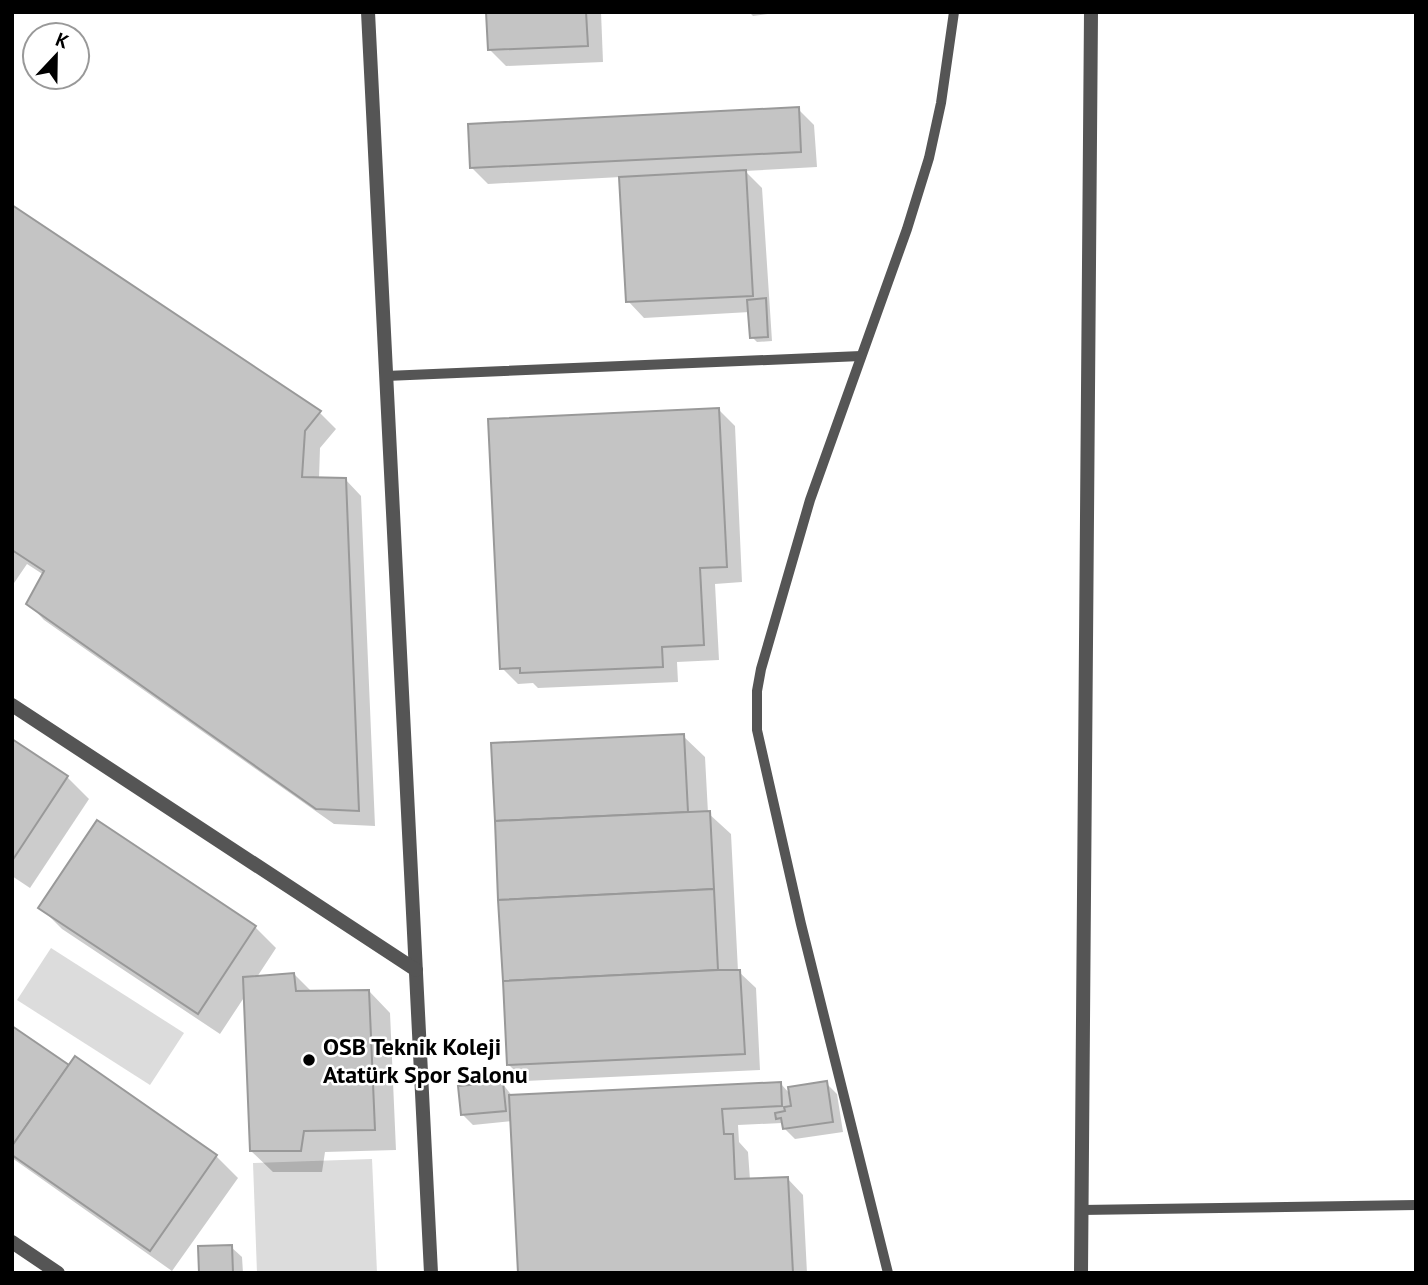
<svg xmlns="http://www.w3.org/2000/svg" width="1428" height="1285" viewBox="0 0 1428 1285" font-family="'PT Sans',sans-serif">
<rect width="100%" height="100%" fill="#fff"/>
<g fill="#dcdcdc">
<path d="M51,948l133,85 -34,52 -133,-85z"/>
<path d="M372,1159l5,114h-120l-4,-110z"/>
</g>
<g fill="#0003">
<path d="M488,12h113l2,50 -97,4 -16,-16z"/>
<path d="M749,12h34l-30,4z"/>
<path d="M798,109l16,16 3,42 -72,4 17,17 10,153 -15,1 -5,-5 -2,-25 -106,6 -16,-17 -7,-124 -133,7 -16,-16z"/>
<path d="M12,207l308,206 16,16 -16,19 -1,31h26l16,17 14,330 -41,-2 -290,-204 -16,-17 16,-28 -17,-11 -15,22z"/>
<path d="M719,410l16,16 7,156 -27,2 4,76 -42,2 1,20 -140,6 -5,-5 -15,1 -16,-16z"/>
<path d="M683,736l22,21 3,56 23,21 7,137 18,17 4,82 -235,11 -16,-16 -17,-320z"/>
<path d="M12,741l55,36 22,22 -59,89 -18,-12z"/>
<path d="M41,908l214,19 21,21 -19,29 37,-3 18,18 57,-1 21,22 6,137 -71,2 -3,20h-49l-22,-21 -6,-155 -25,38 -158,-105z"/>
<path d="M12,1028l55,39 9,-9 140,98 22,22 -66,93 -160,-113z"/>
<path d="M502,1083l11,14 268,-13 10,11 35,-12 11,11 6,38 -48,7 -11,-11 -2,-5 -44,2 1,17 9,10 2,28 37,-2 16,17 4,78h-287l-8,-152 -39,4 -10,-10z"/>
<path d="M231,1247l11,10 1,16h-43z"/>
</g>
<g fill="#c4c4c4" stroke="#999" stroke-width="2">
<path d="M486,12h100l2,34 -100,4z"/>
<path d="M799,107l2,45 -331,16 -2,-44z"/>
<path d="M746,170l7,126 -127,6 -7,-125z"/>
<path d="M12,205l309,206 -16,20 -3,46 44,1 13,333 -43,-2 -290,-205 18,-33 -32,-21z"/>
<path d="M766,298l2,39 -18,1 -3,-38z"/>
<path d="M719,408l8,159 -27,1 4,77 -42,2 1,20 -143,6v-5l-20,1 -12,-250z"/>
<path d="M684,734l4,78 -193,9 -4,-78z"/>
<path d="M12,739l56,37 -56,85z"/>
<path d="M710,811l4,78 -216,11 -3,-79z"/>
<path d="M97,820l159,106 -58,88 -160,-106z"/>
<path d="M714,889l4,81 -215,11 -5,-81z"/>
<path d="M718,970h22l5,84 -238,11 -4,-84z"/>
<path d="M294,973l2,18 73,-1 6,140 -71,1 -3,20h-51l-7,-174z"/>
<path d="M12,1026l57,39 -57,81z"/>
<path d="M75,1056l142,99 -67,96 -138,-96v-9z"/>
<path d="M827,1081l6,41 -50,7 -2,-11 -5,1 -1,-6 10,-2 -1,-4 7,-1 -3,-19z"/>
<path d="M503,1082l3,29 -45,4 -3,-29z"/>
<path d="M781,1082l1,24 -60,3 2,25h9l2,45 53,-2 5,96h-275l-9,-178z"/>
<path d="M232,1245l1,28h-34l-1,-27z"/>
</g>
<g fill="none" stroke-linecap="round" stroke-linejoin="round">
<g stroke="#555" stroke-width="10">
<path d="M386,376l475,-20"/>
<path d="M1081,1210l335,-5"/>
<path d="M888,1273l-87,-349 -44,-194v-39l4,-22 49,-169 97,-271 22,-71 12,-55 13,-91"/>
</g>
<g stroke="#555" stroke-width="14">
<path d="M368,12l63,1261"/>
<path d="M12,705l404,265"/>
<path d="M12,1242l46,31"/>
<path d="M1081,1273l10,-1261"/>
</g>
</g>
<circle fill="#000" stroke="#fff" stroke-width="2.5" cx="309" cy="1060" r="7"/>
<g text-anchor="middle" dominant-baseline="central" stroke-width="5" stroke-linejoin="round" paint-order="stroke">
<g font-size="24" font-weight="bold" fill="#000" stroke="#fff" text-anchor="start">
<text x="323" y="1046">OSB Teknik Koleji<tspan x="323" dy="28">Atatürk Spor Salonu</tspan></text>
</g>
</g>
<rect width="1428" height="1285" fill="none" stroke="#000000" stroke-width="28"/>
<g transform="translate(56 56) rotate(22)"><circle r="33" fill="#ffffff" stroke="#999999" stroke-width="2"/>
<path d="M0-5L12 26L0 18L-12 26Z" fill="#000000"/>
<text y="-10" font-size="19" font-weight="bold" text-anchor="middle" fill="#000000">K</text>
</g>
</svg>
